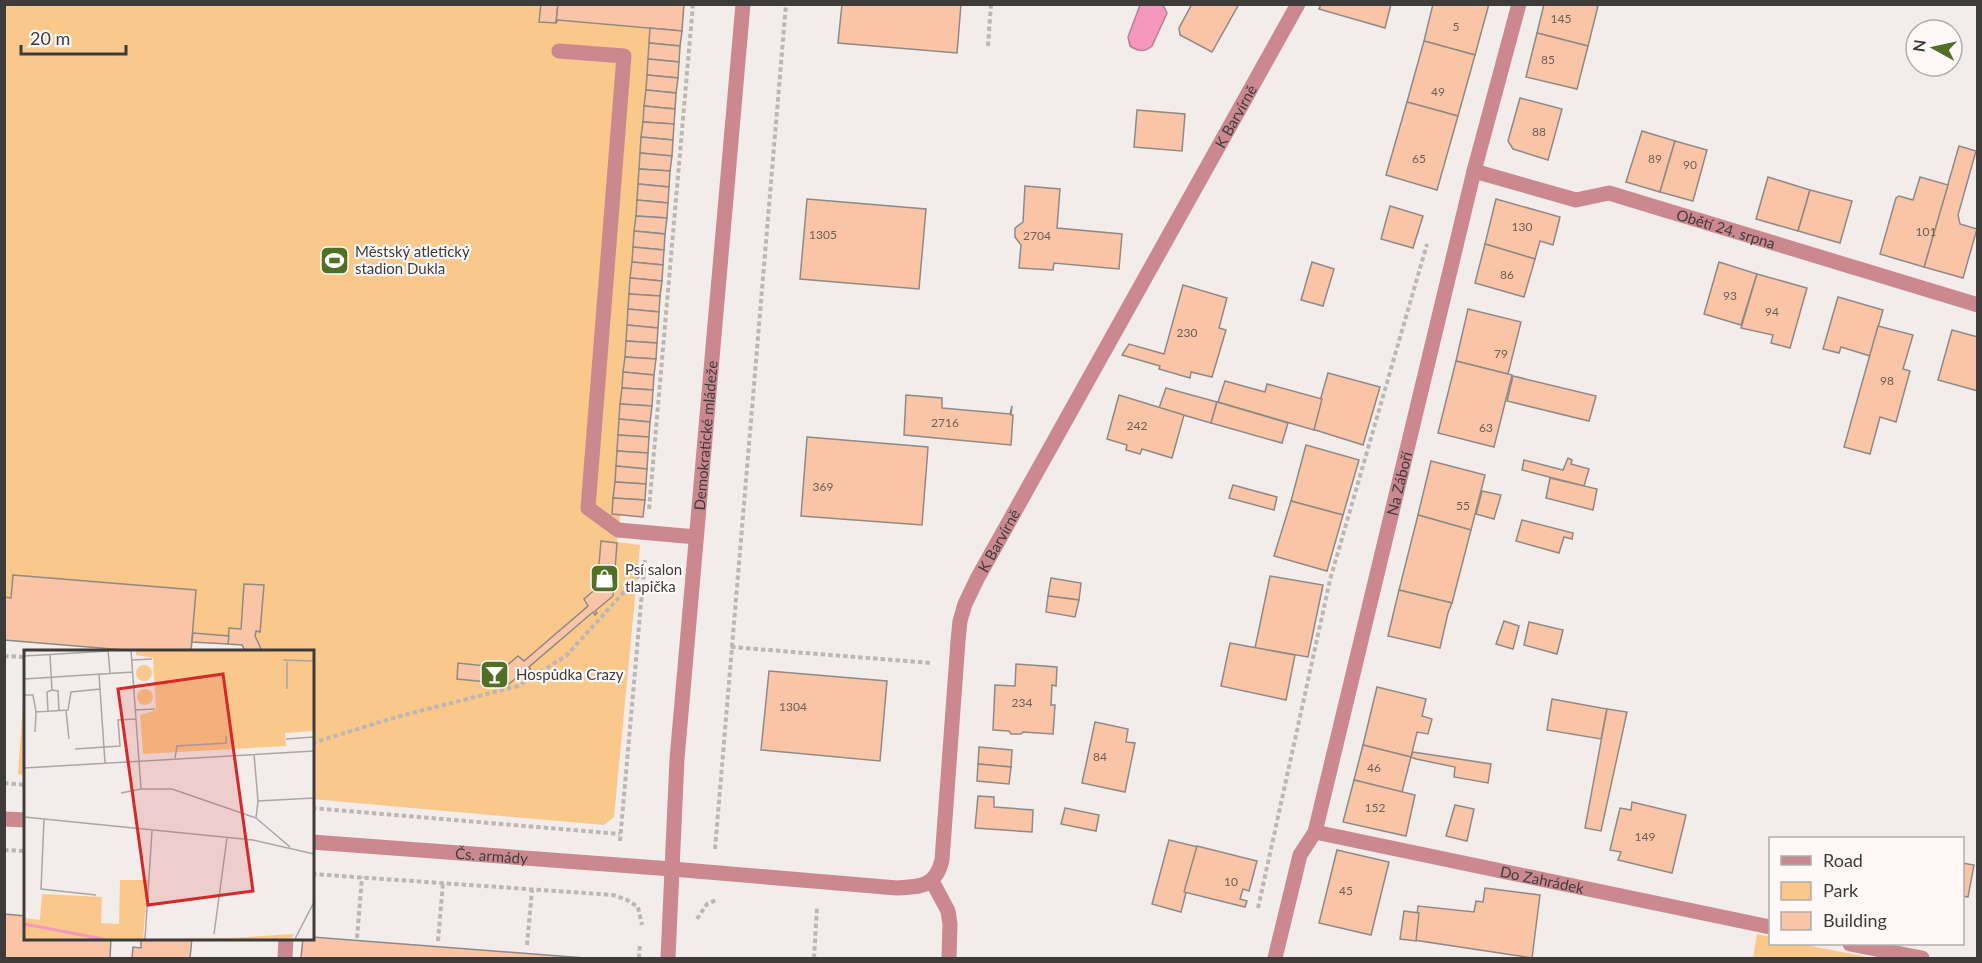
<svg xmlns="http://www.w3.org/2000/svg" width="1982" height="963" viewBox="0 0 1982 963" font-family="Lato,sans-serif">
<rect width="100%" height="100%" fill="#f2ecea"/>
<g fill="#fac88b">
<path d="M5,5h679l-41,512 -23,-2 -3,27 23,3 -26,272 -10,8 -292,-26v-148h-67l-3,-6 -49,-3 -2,9h-54l-132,-11z"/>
<path d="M25,674v101l-7,-1z"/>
<path d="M1757,934l13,3v7h31l72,14h-120z"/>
</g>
<path fill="#f597be" stroke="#be7c97" stroke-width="1.5" d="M1140,5h23l4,8 -15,33c-8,7 -14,5 -22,0l-2,-9z"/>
<g fill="#f9c5a6" stroke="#8f8a87" stroke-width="1.5">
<path d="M541,4h17l-2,19 -17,-1z"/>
<path d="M558,4h126l-2,27 -124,-11 -2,3z"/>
<path d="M842,4h119l-4,49 -119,-10z"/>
<path d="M1192,4h47l-27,48 -32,-17 -1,-7z"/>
<path d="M1321,4h70l-6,24 -66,-19z"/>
<path d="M1433,4h56l-14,51 -51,-14z"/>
<path d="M1544,4h47l7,2 -10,40 -51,-13z"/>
<path d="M650,28l32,3 -2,15 -31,-3z"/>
<path d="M1537,33l51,13 -11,43 -51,-12z"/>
<path d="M1424,41l51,14 -17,61 -51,-14z"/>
<path d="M649,43l31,3 -1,16 -31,-3z"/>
<path d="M648,59l31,3 -1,16 -31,-3z"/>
<path d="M647,75l31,3 -2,15 -30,-3z"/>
<path d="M646,90l30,3 -1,16 -31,-3z"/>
<path d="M1520,98l42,11 -14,51 -35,-11 -5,-8z"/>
<path d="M1407,102l51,14 -21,74 -51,-15z"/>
<path d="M644,106l31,3 -1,15 -31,-2z"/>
<path d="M1137,110l48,4 -3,37 -48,-4z"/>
<path d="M643,122l31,2 -1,16 -32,-3z"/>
<path d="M1642,131l33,10 -15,51 -34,-10z"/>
<path d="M641,137l32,3 -1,16 -32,-3z"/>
<path d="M1675,141l32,9 -14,51 -33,-9z"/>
<path d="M1959,146l17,5 -18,64 2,9 17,5 -14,49 -39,-11z"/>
<path d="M640,153l32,3 -2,15 -31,-2z"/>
<path d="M639,169l31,2 -1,16 -31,-3z"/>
<path d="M1768,177l42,13 -12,41 -42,-12z"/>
<path d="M1920,177l28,8 -24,82 -44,-13 16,-56 3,-2 14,4z"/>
<path d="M638,184l31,3 -1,16 -31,-3z"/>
<path d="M1025,186l35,3 -3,39 65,6 -3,35 -65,-6 -1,7 -34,-2 2,-23 -6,-8v-9l8,-6z"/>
<path d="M1810,190l42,11 -12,42 -42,-12z"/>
<path d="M807,199l119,10 -7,80 -119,-10z"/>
<path d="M1496,199l64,18 -7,28 -13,-4 -5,18 -50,-15z"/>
<path d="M637,200l31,3 -1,15 -31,-2z"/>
<path d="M1390,206l33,10 -10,32 -32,-9z"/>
<path d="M636,216l31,2 -2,16 -31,-3z"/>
<path d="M634,231l31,3 -1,16 -31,-3z"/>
<path d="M1485,244l50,15 -11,38 -49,-14z"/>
<path d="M633,247l31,3 -1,15 -31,-3z"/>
<path d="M632,262l31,3 -1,16 -32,-3z"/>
<path d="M1312,262l22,7 -11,37 -22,-6z"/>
<path d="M1719,262l38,12 -16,51 -37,-11z"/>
<path d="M1757,274l50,14 -17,60 -19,-5 2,-8 -32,-7z"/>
<path d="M630,278l32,3 -2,15 -31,-2z"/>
<path d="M1183,285l44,13 -8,30 7,2 -14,47 -21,-5 -1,6 -31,-9 1,-3 -38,-11 7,-11 35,10z"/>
<path d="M629,294l31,2 -1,16 -31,-3z"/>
<path d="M1838,297l45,13 -13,46 -29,-9 -2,6 -16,-4z"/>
<path d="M628,309l31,3 -1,16 -31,-3z"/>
<path d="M1468,309l53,13 -13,52 -52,-13z"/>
<path d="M627,325l31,3 -1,15 -31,-2z"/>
<path d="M1878,326l35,9 -10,34 7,2 -14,51 -16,-5 -10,37 -26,-7z"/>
<path d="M1952,330l26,7v54l-40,-11z"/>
<path d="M626,341l31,2 -1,16 -31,-2z"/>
<path d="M625,357l31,2 -2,16 -31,-3z"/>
<path d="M1456,361l56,14 -18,72 -56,-14z"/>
<path d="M623,372l31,3 -1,15 -31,-2z"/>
<path d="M1328,373l52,14 -17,58 -51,-16z"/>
<path d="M1513,376l83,20 -7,25 -82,-20z"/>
<path d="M1225,381l40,11 2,-8 55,15 -8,31 -96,-28z"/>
<path d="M622,388l31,2 -1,16 -32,-2z"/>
<path d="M1166,388l51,14 -6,21 -52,-15z"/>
<path d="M906,395l36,3v10l68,6 2,-8 -1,9h2l-2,30 -107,-10z"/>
<path d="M1119,395l65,20 -12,43 -30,-9 -2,5 -14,-4 1,-5 -20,-6z"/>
<path d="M1217,402l71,21 -6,20 -71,-20z"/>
<path d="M620,404l32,2 -2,16 -31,-3z"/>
<path d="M619,419l31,3 -1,15 -31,-2z"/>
<path d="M618,435l31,2 -1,16 -31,-2z"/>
<path d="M807,437l121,10 -6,78 -121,-9z"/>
<path d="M1306,445l53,15 -16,55 -52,-14z"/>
<path d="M617,451l31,2 -1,16 -31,-3z"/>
<path d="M1568,458l4,2 -1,4 18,5 -5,17 -62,-16 2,-10 39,10z"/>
<path d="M1431,461l54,14 -14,55 -53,-15z"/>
<path d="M616,466l31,3 -1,15 -31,-2z"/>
<path d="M1550,478l47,11 -4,21 -47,-12z"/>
<path d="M615,482l31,2 -1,16 -32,-2z"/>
<path d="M1233,485l44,12 -3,13 -45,-12z"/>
<path d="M1482,491l19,4 -7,24 -18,-5z"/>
<path d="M613,498l32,2 -2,17 -31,-3z"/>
<path d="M1291,501l52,14 -16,56 -53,-15z"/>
<path d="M1418,515l53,15 -19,73 -53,-13z"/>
<path d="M1522,520l51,13 -1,6 -8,-2 -5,16 -43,-12z"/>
<path d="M601,541l16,2 -4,53 -18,15 2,2 -2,2 -2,-3 -64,55 2,3 -2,2 -2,-3 -18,15 -52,-5 1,-16 46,5 14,-12 6,5 64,-55 -4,-7 13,-11z"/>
<path d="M13,575l183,15 -5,61h-54l-133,-11v-43l7,1z"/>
<path d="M1270,576l53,9 -15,72 -53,-9z"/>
<path d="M1051,578l30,5 -2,17 -31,-4z"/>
<path d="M244,584l20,1 -4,47 -4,-1 -1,5 7,15h-17l-3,-6 -14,-1 1,-16 12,1z"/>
<path d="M1399,590l53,13 -4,10 -8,35 -52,-12z"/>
<path d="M1048,596l31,4 -4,17 -29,-5z"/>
<path d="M1504,621l15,5 -6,23 -17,-5z"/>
<path d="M1529,622l34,8 -6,24 -33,-9z"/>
<path d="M193,633l36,3 -1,8 -36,-2z"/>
<path d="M1230,643l65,12 -9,45 -65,-14z"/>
<path d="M1016,664l41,3 -1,19 -4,-1 -1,20h4l-2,29 -30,-2 -2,2h-10l-2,-3 -16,-1 2,-45 20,1z"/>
<path d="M769,671l118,10 -7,80 -119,-11z"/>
<path d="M1377,687l49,12 -4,17 10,3 -4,15 -11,-2 -6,25 -48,-12z"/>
<path d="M1552,699l55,10 -6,30 -54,-9z"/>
<path d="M1607,709l20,3 -26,119 -16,-3z"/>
<path d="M1095,722l33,7 -2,13 9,1 -10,49 -43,-9z"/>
<path d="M1363,745l48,12 -9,35 -48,-12z"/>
<path d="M979,747l33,3 -1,17 -33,-3z"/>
<path d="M1413,752l78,12 -3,19 -34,-6 1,-10 -39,-8 -5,-2z"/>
<path d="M978,764l33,3 -2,17 -32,-3z"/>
<path d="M1354,780l61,15 -9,41 -63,-14z"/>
<path d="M978,796l16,1v10l39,3 -1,22 -57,-4z"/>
<path d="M1632,802l54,13 -14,58 -54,-13 3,-8 -11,-2 10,-42 11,2z"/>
<path d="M1455,805l19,4 -7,32 -21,-5z"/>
<path d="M1065,808l34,7 -3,16 -35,-7z"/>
<path d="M1169,840l29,7 -17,65 -29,-8z"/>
<path d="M1197,846l60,15 -8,30 -6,-2 -3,10 7,2 -2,6 -61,-15z"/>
<path d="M1337,850l52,12 -18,73 -52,-12z"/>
<path d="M1962,863l12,2 -6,32 -6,-1z"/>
<path d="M1485,888l55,7 -8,63 -118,-18 4,-34 56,6 2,-11 7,1z"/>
<path d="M1404,911l15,2 -3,28 -16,-2z"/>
<path d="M4,914l22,2v22h85l-1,20h-106z"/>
<path d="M312,937l273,21h-284l2,-20z"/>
<path d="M141,938h51l-2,20h-58l1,-11 8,1z"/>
</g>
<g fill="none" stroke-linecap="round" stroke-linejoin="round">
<g stroke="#bcb7b5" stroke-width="4" stroke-dasharray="4.5 3" stroke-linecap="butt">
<path d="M50,6v-2"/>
<path d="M988,46l3,-42"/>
<path d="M649,509l44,-505"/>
<path d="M731,647l200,16"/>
<path d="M4,656l22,1"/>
<path d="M312,743l88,-27 118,-30 48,-30 77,-85"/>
<path d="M4,783l22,2"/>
<path d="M312,808l308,26"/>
<path d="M620,841l25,-283"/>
<path d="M715,849l71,-845"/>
<path d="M4,850l22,1"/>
<path d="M312,874l301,21 14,5 11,7 4,18"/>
<path d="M1258,908l72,-328 97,-336"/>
<path d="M697,919l10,-15 9,-4"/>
<path d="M357,938l5,-61"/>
<path d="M438,941l5,-58"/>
<path d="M527,945l5,-55"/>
<path d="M639,958l1,-14"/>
<path d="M814,958l3,-51"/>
</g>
<g stroke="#cb898f" stroke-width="15">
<path d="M559,51l65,5 -36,452 30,22 78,7"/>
<path id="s1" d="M1474,171l102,29 33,-7 369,112"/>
<path d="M4,819l22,1"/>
<path id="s2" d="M1315,832l455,95"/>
<path id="s3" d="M312,842l360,27 225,19c24,-1 39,-2 45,-28l16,-219 2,-20 5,-17 12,-25 321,-575"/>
<path d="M932,881l16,30 2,13 -1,34"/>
<path d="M1850,944l72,14"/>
<path d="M285,958l1,-20"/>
<path id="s4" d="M668,958l9,-199 66,-755"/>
<path id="s5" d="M1275,958l25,-103 15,-23 159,-661 45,-167"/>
</g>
</g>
<defs>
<symbol id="stadium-square" viewBox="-11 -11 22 22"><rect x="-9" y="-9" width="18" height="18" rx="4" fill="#517026" stroke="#fef9f8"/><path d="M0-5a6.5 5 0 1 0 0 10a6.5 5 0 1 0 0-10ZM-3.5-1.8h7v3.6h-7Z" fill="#fff"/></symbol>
<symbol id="shop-square" viewBox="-11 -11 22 22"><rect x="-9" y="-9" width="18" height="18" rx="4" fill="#517026" stroke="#fef9f8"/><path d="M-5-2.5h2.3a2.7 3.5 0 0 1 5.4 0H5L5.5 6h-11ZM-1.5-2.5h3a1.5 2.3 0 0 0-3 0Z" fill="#fff"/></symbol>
<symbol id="bar-square" viewBox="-11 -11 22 22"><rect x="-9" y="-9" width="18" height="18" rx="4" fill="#517026" stroke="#fef9f8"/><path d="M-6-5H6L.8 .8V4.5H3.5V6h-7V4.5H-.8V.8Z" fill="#fff"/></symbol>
</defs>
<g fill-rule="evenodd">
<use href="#stadium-square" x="318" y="244" width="33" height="33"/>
<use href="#shop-square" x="588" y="562" width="33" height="33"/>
<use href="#bar-square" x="478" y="658" width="33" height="33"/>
</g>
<g text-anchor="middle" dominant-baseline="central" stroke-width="4.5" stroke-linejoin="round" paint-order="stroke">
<g font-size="12" fill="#6d5e56">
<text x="1561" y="18">145</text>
<text x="1456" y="26">5</text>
<text x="1548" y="59">85</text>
<text x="1438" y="91">49</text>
<text x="1539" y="131">88</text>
<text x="1419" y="158">65</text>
<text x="1655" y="158">89</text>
<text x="1690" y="164">90</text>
<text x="1522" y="226">130</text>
<text x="1926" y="231">101</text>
<text x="823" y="234">1305</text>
<text x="1037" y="235">2704</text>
<text x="1507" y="274">86</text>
<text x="1730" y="295">93</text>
<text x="1772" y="311">94</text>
<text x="1187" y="332">230</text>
<text x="1501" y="353">79</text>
<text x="1887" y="380">98</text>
<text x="945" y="422">2716</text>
<text x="1137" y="425">242</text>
<text x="1486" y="427">63</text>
<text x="823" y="486">369</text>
<text x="1463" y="505">55</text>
<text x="1022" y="702">234</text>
<text x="793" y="706">1304</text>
<text x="1100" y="756">84</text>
<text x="1374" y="767">46</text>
<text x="1375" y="807">152</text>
<text x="1645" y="836">149</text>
<text x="1231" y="881">10</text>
<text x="1346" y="890">45</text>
</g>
<g font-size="15" fill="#3e3c3b" stroke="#fef9f8">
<text stroke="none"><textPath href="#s3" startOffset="1461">K Barvírně</textPath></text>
<text stroke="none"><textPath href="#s1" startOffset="262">Obětí 24. srpna</textPath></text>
<text stroke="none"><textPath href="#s4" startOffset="524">Demokratické mládeže</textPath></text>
<text stroke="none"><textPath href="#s5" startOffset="492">Na Záboří</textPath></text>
<text stroke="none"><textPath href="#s3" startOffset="975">K Barvírně</textPath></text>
<text stroke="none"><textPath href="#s3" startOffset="180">Čs. armády</textPath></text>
<text stroke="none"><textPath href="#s2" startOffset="232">Do Zahrádek</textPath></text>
</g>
<g font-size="15" fill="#3e3c3b" stroke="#fef9f8" text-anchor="start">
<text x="355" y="251">Městský atletický<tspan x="355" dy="17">stadion Dukla</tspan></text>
<text x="625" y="569">Psí salon<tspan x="625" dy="17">tlapička</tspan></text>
<text x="516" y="674">Hospůdka Crazy</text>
</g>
</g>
<g transform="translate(24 650)">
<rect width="290" height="290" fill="#f2ecea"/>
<path d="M112,0h177v81l-28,2 1,13 -143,8 -3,-39 16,-5 -3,-52 -17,-3zM112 23a8 8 0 1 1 16 0a8 8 0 1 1-16 0ZM113 47a8 8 0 1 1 16 0a8 8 0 1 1-16 0ZM96,230h28l-5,59h-119v-21l16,2 2,-26 60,3 -1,26 18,1zM270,284l-3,5h-140l79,-1z" fill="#fac88b"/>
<path fill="none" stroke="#f597be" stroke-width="3" d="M0,274l79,15"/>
<path fill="none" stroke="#aaa6a4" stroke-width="1.5" d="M84,0l2,23M107,0l10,139h31l84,29M0,6l85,-5M108,10l20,-1M259,10l31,1M0,29l109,-7M109,36l18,-2M76,39l5,74M263,39v-27M28,40l6,1 1,20M0,45h9l3,17 32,-2 3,-18 29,-3 -1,-15M111,60l20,-1M42,61l3,28M24,62l-1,-20 5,-2 -2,-35M11,82l1,-20M262,89l28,-2M51,99l45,-3 -2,-26 18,-1M230,104l4,47M151,108l2,-12 49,-3v-7M0,118l290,-17M97,143l20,-4M0,167l229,23 61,14M232,168l2,-17 56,-3M232,168l34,29M20,170l-3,69 55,6M190,284l13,-96M121,289l7,-108M271,289l19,-37"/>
<path fill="#d62828" fill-opacity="0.15" stroke="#d62828" stroke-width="3" d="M199,24l30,217 -105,14 -30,-216z"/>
<rect width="290" height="290" fill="none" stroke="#3e3c3b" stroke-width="3"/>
</g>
<rect width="1982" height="963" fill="none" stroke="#3e3c3b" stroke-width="12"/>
<rect x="1769" y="837" width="195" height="108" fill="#fef9f8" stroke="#b1adac" stroke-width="1.5"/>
<rect x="1781" y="856" width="30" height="9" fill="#cb898f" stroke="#b1adac" stroke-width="1.5"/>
<text x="1823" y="867" font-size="18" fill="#3e3c3b">Road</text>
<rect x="1781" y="882" width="30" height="18" fill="#fac88b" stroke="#b1adac" stroke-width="1.5"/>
<text x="1823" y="897" font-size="18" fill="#3e3c3b">Park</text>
<rect x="1781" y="912" width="30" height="18" fill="#f9c5a6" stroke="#b1adac" stroke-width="1.5"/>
<text x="1823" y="927" font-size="18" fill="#3e3c3b">Building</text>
<g transform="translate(1934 48) rotate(278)"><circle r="28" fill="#fef9f8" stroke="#b1adac" stroke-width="1.5"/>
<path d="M0-4.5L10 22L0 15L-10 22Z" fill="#517026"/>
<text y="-9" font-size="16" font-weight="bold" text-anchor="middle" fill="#3e3c3b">N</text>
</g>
<path d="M21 45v9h105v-9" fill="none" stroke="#3e3c3b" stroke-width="3"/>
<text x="30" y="45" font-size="18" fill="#3e3c3b" stroke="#fef9f8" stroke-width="4.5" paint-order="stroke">20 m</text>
</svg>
